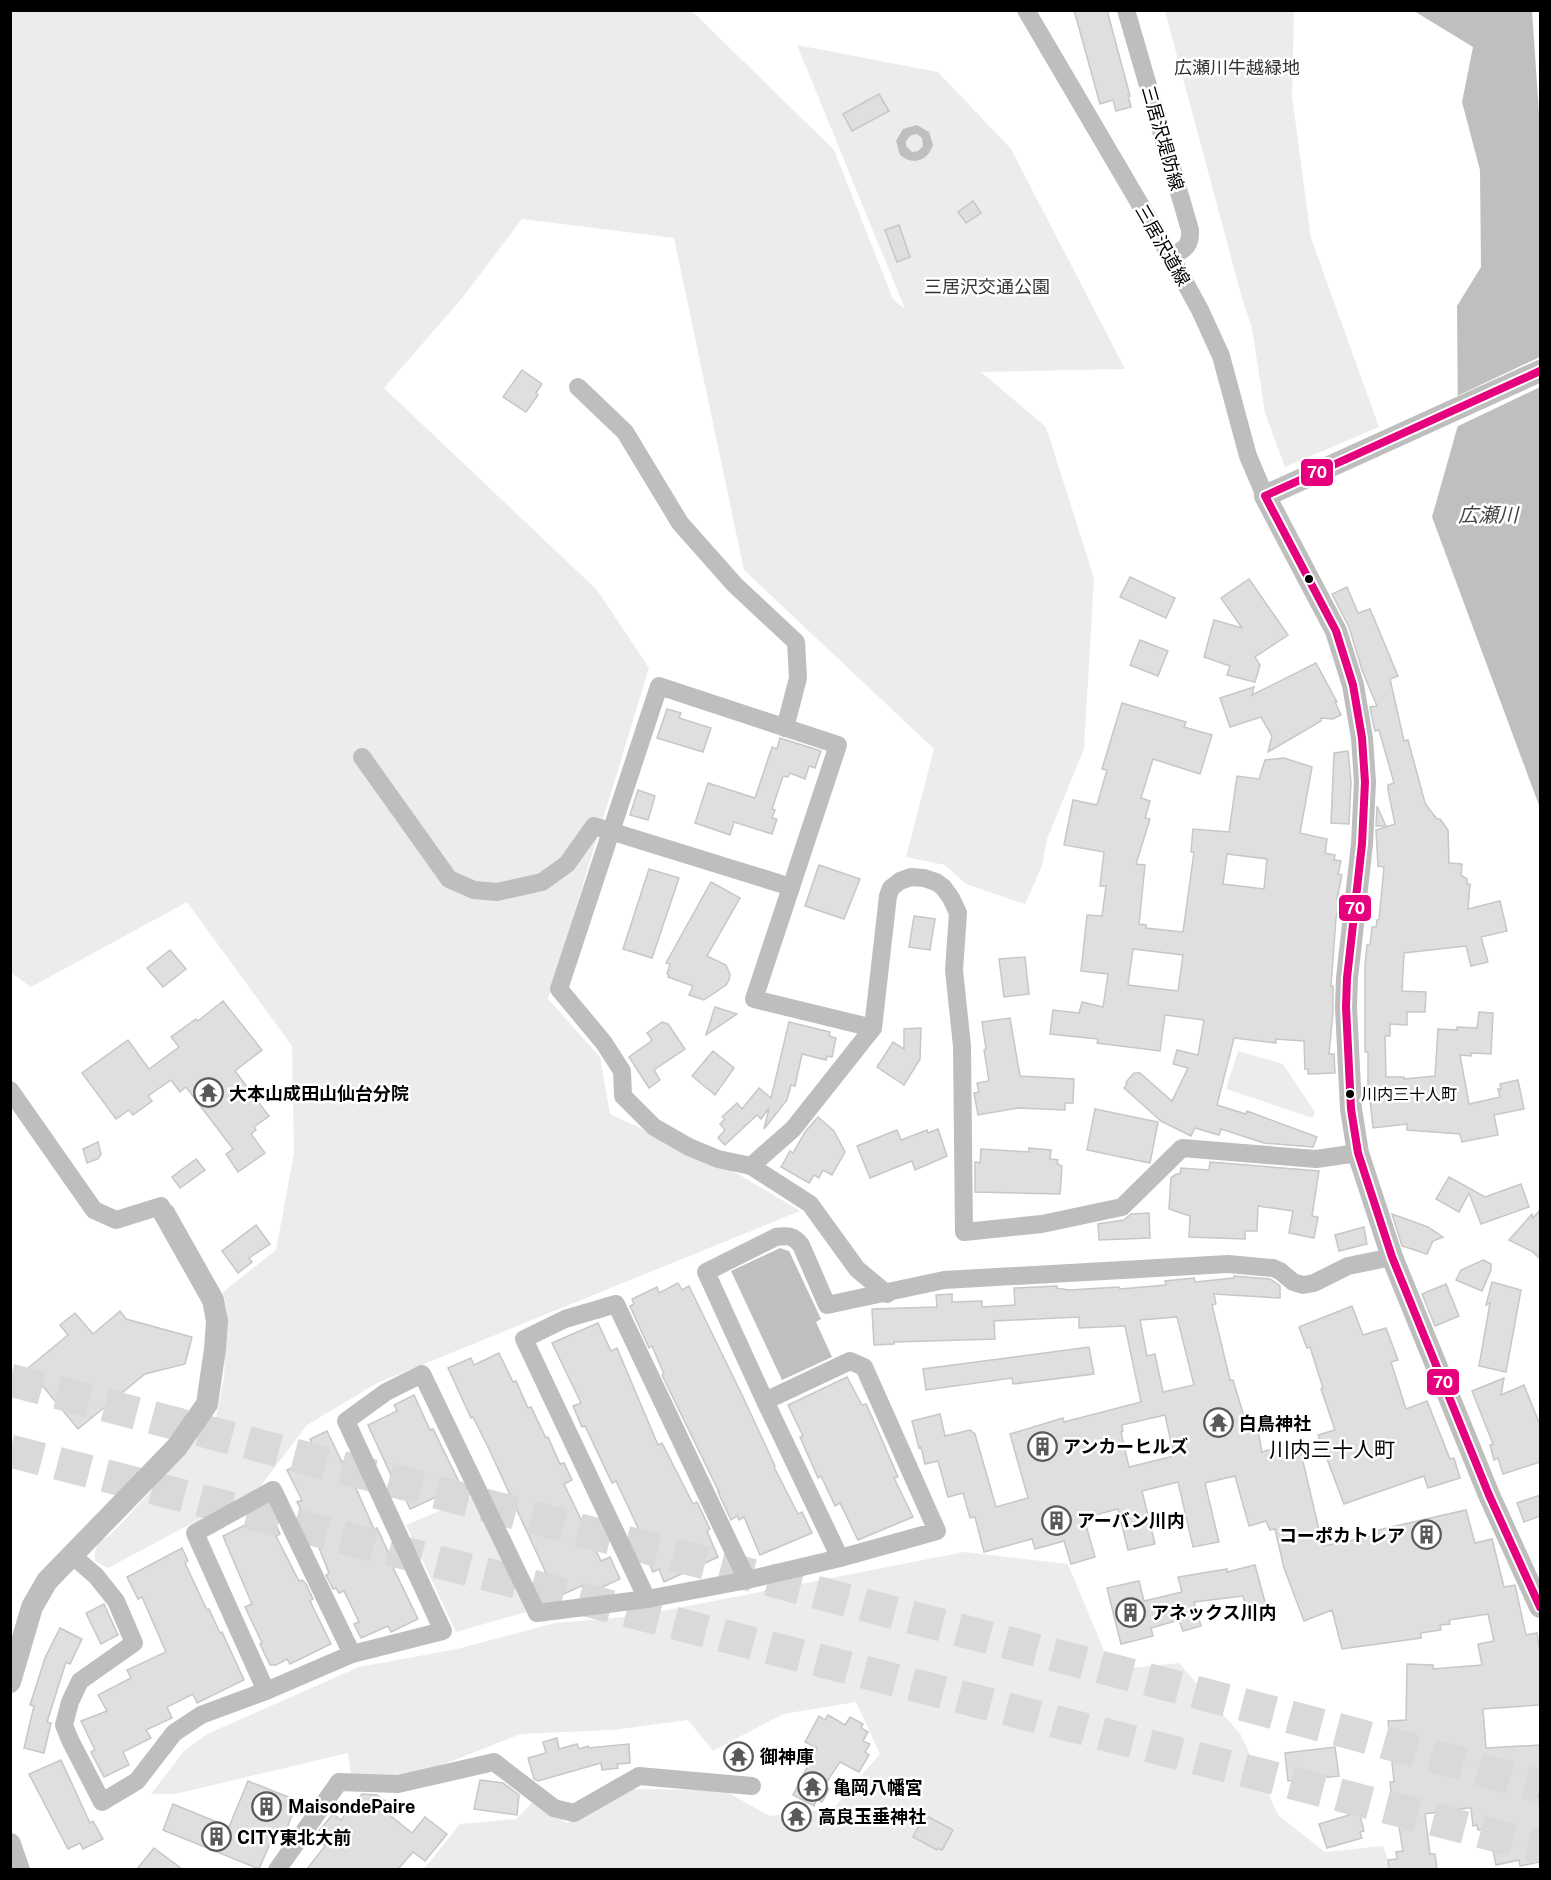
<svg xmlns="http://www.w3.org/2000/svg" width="1551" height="1880" viewBox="0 0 1551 1880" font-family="'Public Sans','Noto Sans JP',sans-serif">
<rect width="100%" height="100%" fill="#fff"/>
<g fill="#ececec">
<path d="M11,11h681l142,139 59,149 12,10 -108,-264 141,27 73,77 114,220 -144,3 65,55 48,151 -10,171 -37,90 -5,27 -17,38 -59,-20 -21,-19 -39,-8 28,-108 -190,-179 -70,-332 -152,-19 -59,78 -79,91 213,202 52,78 -101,331 52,58 10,57 128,60 62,37 -423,172 -70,42 -47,62 -152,81 -13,-7v-10l3,-8 12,-8 21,-22 85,-96 8,-40 3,-65 -4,-20 53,-42 18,-97 -2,-107 -105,-144 -156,85 -20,-14z"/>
<path d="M1165,11h129l-2,85 19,142 68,189 -94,40 -20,-54 -13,-85 -10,-30z"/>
<path d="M1238,1051l45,13 32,48 -2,6 -87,-29z"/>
<path d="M472,1497l54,115 -70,20 -50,-107z"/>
<path d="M964,1552l104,12 44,106 67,-7 62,72 37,80 47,37 58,-6 8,23h-967l36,-45 56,-5 17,-17 34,21 58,-34 98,1 47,26 64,-8 46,-54 -24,-52 -73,12 -70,37 -25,-31 -76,10 -91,4 -110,43 -60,-2 -3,-22 -173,41h-24l34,-44 22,-16 152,-67 98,-18 98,-26 82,-7z"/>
</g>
<g fill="#bfbfbf" fill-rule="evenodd">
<path d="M1414,11h118l8,117v680l-108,-291 26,-92 -1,-119 24,-39 -1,-97 -18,-68 11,-55z"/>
<path d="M917,125l12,7 4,13c-5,16 -20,21 -33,10l-4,-14 7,-12zM917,134l5,4 1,8 -5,5 -6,1 -6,-6v-5l5,-6z"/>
<path d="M780,1248l9,3 32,68 -5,3 16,35 -50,23 -51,-109z"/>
</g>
<path fill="#fff" d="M1540,357v30l-86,41 1,-31z"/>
<g fill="#dfdfdf" stroke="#c7c7c7" stroke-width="1.5" fill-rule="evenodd">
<path d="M1074,10h33l23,86h-2l3,11 -15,4 -3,-11 -13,4z"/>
<path d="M879,94l10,17 -37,20 -9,-17z"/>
<path d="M973,201l8,12 -15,10 -8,-11z"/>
<path d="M899,225l11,32 -13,5 -12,-32z"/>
<path d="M522,370l20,14 -6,9 2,2 -12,17 -23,-15z"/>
<path d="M1130,577l45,21 -9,20 -46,-21z"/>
<path d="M1249,579l39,56 -33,22 5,8 -5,17 -28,-7 3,-9 -26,-9 10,-37 28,8 -21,-30z"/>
<path d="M1347,587l11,26 12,-4 28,67 -8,3 14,62 4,-1 17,63 4,6 8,10h3l8,11 1,33 13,1 -1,11 6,4v5h3l-2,25 32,-8 7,30 -26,6 7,25 -17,4 -5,-20 -62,7 -2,38 24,1 -1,20h-18v13l-17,-1v12h-5l1,41h18v2l31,-3 3,-47 19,1v-3l20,1 2,-16 14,1 -2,41 -20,-1v3l-11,-1 9,49 31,-7 -2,-8h3l-1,-5 18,-4 6,29 -30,6 4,20 -36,7 -2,-8 -53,-4v-6l-34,4 -3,-29h-2v-47h-3v-87l2,-20h3l2,-18h4l1,-7h2l5,-53 -6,-1 -2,-36 19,-6 -7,-34v-5l6,-2 -15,-53 -4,1 -1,-4 -4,-20 7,-1 -15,-36 -13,-43 -17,-33z"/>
<path d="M1140,640l28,11 -10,25 -28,-11z"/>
<path d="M1316,663l21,39h-2l6,13 -8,4 -12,-1v3l-53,31 4,-16 -11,-19 -31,10 -10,-29 34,-11 -2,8z"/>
<path d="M1122,703l64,19 -2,5 28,8 -12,39 -47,-15 -12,39 9,3 -5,17 5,1 -14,45 9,1 -6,59 7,1v3l37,4 11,-80h-3l2,-23 36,3 8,-56 22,3 6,-19 19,-2 28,9 -12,66 27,6 -2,14 10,2 -1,5 7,1 -3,13 4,1 -5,24h3l-4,19 -5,68h2v26l-4,42h5l1,19 -27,1v-5h-3l-1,-28 -28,-2v4l-42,-5 -17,67 29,9 1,-3 70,26 -4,10 -49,-4 -43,-14 -2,6 -24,-7 -4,8 -30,-15 -37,-33 3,-4 -1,-2 8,-9h6l32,28 16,-33 -15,-4 4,-14 21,5 6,-35 -39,-5 -5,36 -63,-8 1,-4 -48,-5 3,-24 26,3 3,-11 21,5 5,-33 -27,-3 6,-56 15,1 4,-30h-6l4,-34 -40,-7 9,-45 24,5 10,-35 -5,-1zM1227,854l40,5 -3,30 -41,-5zM1133,949l50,6 -5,36 -50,-6z"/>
<path d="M667,709l14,4 -2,5 32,10 -8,24 -46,-14z"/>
<path d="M780,738l41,13 -6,17 -6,-2 -4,13 -15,-6 -2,4 -5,-1 -11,33 3,1 -3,8 5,1 -5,15 -38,-12 -4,13 -35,-12 13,-40 47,15 17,-51 5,2z"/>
<path d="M1348,751l3,31 -2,42 -18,-1 3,-70z"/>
<path d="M638,790l17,6 -7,24 -18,-5z"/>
<path d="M1377,806l9,20h-10z"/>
<path d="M819,865l41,14 -16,40 -39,-13z"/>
<path d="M649,869l30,9 -27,80 -29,-9z"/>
<path d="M711,882l29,16 -33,58 19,9 4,9 -1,6 -3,5 -22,15 -15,-5 4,-9 -25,-9 1,-2 -2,-1 3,-10 -4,-1z"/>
<path d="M914,916l21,3 -5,31 -21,-3z"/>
<path d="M170,950l16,19 -23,18 -16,-19z"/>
<path d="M1025,957l4,37 -25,3 -5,-38z"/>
<path d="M223,1001l39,49 -27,21 34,45 -15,11 2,3 -5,4 14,19 -27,19 -12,-18 7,-5 -47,-62 -6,5 -9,-12 -23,16 4,5 -19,14 -4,-5 -13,9 -34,-46 46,-33 21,29 30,-22 -8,-10 25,-18 2,2z"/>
<path d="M715,1007l22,7 -31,21z"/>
<path d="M1010,1018l10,58 54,3 -1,24h-8v7l-47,-2 -40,7 -4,-22 5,-1 -2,-9 12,-2 -5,-31 2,-1 -4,-27z"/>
<path d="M662,1022l6,2 17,25 -31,21 6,10 -11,8 -20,-31 21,-15 2,-2 -5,-7z"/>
<path d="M789,1022l41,10 -1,4 7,2 -4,19 -5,-1 -1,4 -24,-6 -7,32 -4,-1 -4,15 -23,29 5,-21 -8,11 -4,-4 -32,30 -7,-7 7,-8 -5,-6 5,-5 -3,-2 15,-14 5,6 17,-21 12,10z"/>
<path d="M921,1028l-1,31 -16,26 -27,-18 16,-25 11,7v-20z"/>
<path d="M713,1051l21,17 -19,27 -23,-19z"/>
<path d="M1095,1109l63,13 -8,41 -63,-13z"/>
<path d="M818,1117l16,14 11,21 -13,23 -9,-5 -4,8 -5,-3 -5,8 -28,-16 9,-16 3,2 12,-21z"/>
<path d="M938,1129l9,27 -32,14 -3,-9 -42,17 -13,-32 40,-16 4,10 26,-10 1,3z"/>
<path d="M98,1142l3,12 -3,5 -11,4 -4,-14z"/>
<path d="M1029,1148l22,2 -1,9 8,1 -1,4 5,2 -2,28 -85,-2v-30l5,1 1,-14 48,3z"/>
<path d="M196,1159l9,11 -25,18 -8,-11z"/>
<path d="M1210,1162l109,9 -7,45 6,1 -4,21 -25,-5 4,-22 -35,-5 -1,25h-12v8l-56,-2 1,-21 -21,-7 2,-31 5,-4h4l1,-6 28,2z"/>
<path d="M1449,1177l36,20 36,-13 8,23 -48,17 -12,-31 -10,19 -23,-13z"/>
<path d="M1540,1210v49l-7,-7 -24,-12 23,-26 1,4z"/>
<path d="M1149,1213l1,25 -51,2 -1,-16 26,-4 7,-6z"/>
<path d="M1392,1214l36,13 15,10 -10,4 -6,13 -25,-8z"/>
<path d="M256,1225l14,19 -21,14 3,4 -14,11 -16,-22z"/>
<path d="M1364,1227l3,17 -28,7 -4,-16z"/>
<path d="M1483,1260l8,4v6l-9,21 -26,-11 5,-10z"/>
<path d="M1234,1276l36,3 10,7v12l-66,-4 2,10 -4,1 18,75h3l16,53 9,-2 4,21 36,-11 25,105 36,-7 20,-5 -1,-4 88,-20 9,33 17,-4 12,48 11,-2 11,50 11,-2 3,20v52l-57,4 3,39 54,-3v49h-2l2,16v52l-20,4 -1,-6 -23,5 -7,-36 -11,1 -1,-5 -4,1 -2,-18h-3l-43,6 5,40h5l2,15h-48l-1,-9 9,-1 -1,-7 7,-1 -5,-30 -4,1 -4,-40h4l-6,-61 18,-1 1,-56 26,1v4l49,-4 -4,-21 16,-3 -6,-27 -39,6 1,4 -10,1 1,5 -20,3v5l-79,11 -10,-39 -28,11 -20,-53 -9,-39 -5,1 -4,-9 -17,5 -14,-50 -30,7 14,59 -26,5 -15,-65 -36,9 13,53 -27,6 -10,-41 -34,9 11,39 -24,7 -7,-23 -29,8 -3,-10 -48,13 -9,-35 -5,1 -7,-25 -15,4 -10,-36 -13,3 -4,-17 -2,1 -7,-27 28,-7 5,22 25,-6 5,4 21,73 32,-9 -18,-64 53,-16 1,4 77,-20 -16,-76 -46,2v-11l-85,4 1,18 -101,3v2l-20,1 -2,-36 65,-2 -1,-12 16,-1v8l30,-1v6l33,-2 -1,-17 43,-2 -1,2 13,2 50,-3 1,2 46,-4 -1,-4 29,-3 1,4 39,-4zM1177,1317l17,68 -31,7 -8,-38 -8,2 -7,-36zM1165,1415l9,41 -45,11 -8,-35 2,-1 -1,-6z"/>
<path d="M1492,1282l29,8 -15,82 -27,-6 11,-63 -4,2z"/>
<path d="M678,1283l4,7 7,-4 54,111 32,69 -1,1 24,47 4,-2 10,21 -52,22 -16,-38 -5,3 -2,-4 -6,4 -13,-28h1l-57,-117 2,-1 -12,-28 -3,2 -19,-42 4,-2 -2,-5 25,-12 2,6z"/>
<path d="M1446,1284l13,32 -24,10 -13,-32z"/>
<path d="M1352,1306l11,29 23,-7 12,32 -7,2 15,47 21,-8 23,58 4,-1 6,20 -32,10 -4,-12 -80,28 -26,-69 17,-5 -14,-41 2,-1 -13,-41 -3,1 -8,-21z"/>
<path d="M120,1311l6,8 66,18 -7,27 -40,10 -67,55 -50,-61 40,-33 -8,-10 15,-12 18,21z"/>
<path d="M598,1323l13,28 6,-3 41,97 4,-2 31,61 4,-2 13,27 -3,2 11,26 -54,25 -5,-13 -6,3 -9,-20 -2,1 -8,-19 6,-2 -24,-51 -4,2 -27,-57 -3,1 -9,-21 8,-3 -29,-60z"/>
<path d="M1089,1347l5,27 -81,10 -1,-6 -86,12 -3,-21z"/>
<path d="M499,1353l14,29 3,-1 12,27 3,-1 15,31 2,-1 12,27 4,-1 8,17 -8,4 37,77 9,-4 10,22 -30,14 -4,-9 -29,13 -69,-150 -15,-30 -2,1 -23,-50 23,-10 3,7z"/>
<path d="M847,1377l15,28 4,-1 6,13 26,60 -4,1 19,39 -55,23 -18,-37 -5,3 -14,-30 -3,2 -18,-41 3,-1 -15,-31z"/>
<path d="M1504,1378l-3,17 23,-10 16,40v37l-37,12 -5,-16 -4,2 -4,-15 3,-1 -21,-53z"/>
<path d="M414,1395l16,35 3,-1 28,57 -51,23 -16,-35 -3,1 -23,-50 29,-14 -3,-6z"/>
<path d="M327,1431l15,31 2,-1 30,68 3,-1 13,28 -2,1 30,62 -27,13 -3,-6 -27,12 -7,-14 5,-2 -15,-31 -5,2 -3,-5 -3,1 -7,-14 3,-2 -21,-53 -1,1 -10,-19 5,-2 -15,-30 30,-15 -7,-16z"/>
<path d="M1540,1495v21l-16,6 -7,-19z"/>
<path d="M263,1516l3,5 7,-3 7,16 -4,2 23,45 3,-1 4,4 7,15 -3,2 21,43 -41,20 -3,-5 -11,6h-6l-10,-21 2,-1 -17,-36 7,-3 -29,-68z"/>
<path d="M182,1548l6,13 -3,2 22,47 2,-1 11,24 2,-1 22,48 -47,23 -4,-9 -26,13 5,11 -26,12 5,8 -28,14 6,13 -25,12 -13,-25 4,-2 -14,-29 26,-10 -9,-16 33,-17 -4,-8 39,-18 -24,-55 -4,2 -11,-22z"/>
<path d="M1255,1565l13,48 -19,5 -6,-22 -49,6 7,24 -18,5 -4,-11 -28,8 2,8 -32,8 -14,-56 32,-7 5,20 38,-9 -4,-15 49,-8v3z"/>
<path d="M104,1604l14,31 -17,9 -15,-31z"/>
<path d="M60,1628l22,11 -12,25 -4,-2 -19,60 4,1 -7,30 -20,-5 10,-42 -4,-1 15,-47z"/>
<path d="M828,1715l17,10 5,-8 13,7 -2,4 7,4 -5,9 7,3 -5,8 4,3 -10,17 -19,-10 -16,24 5,3 -7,13 -5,-3 -3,7 -21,-11 24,-47 -12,-6 14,-26 6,4z"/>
<path d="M557,1738l2,11 18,-5 2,5 9,-3v2l41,-4 1,19 -13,1 1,4 -16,2 -1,-7 -63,18 -4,-2 -6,-21 18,-5 -3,-11z"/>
<path d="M1335,1747l4,29 -51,5 -3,-28z"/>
<path d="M61,1760l29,63 3,-2 10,18 -20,10 -3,-6 -12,6 -39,-75z"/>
<path d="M480,1780l23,3 16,12 -2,20 -43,-6z"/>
<path d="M248,1781l50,20 -12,29 -9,-3 -18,42 -96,-39 10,-26 56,23z"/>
<path d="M362,1794l15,1 10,7 -6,6 31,25 13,-16 22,17 -22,27 -12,-9 -15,17h-91l18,-23 -11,-8 2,-4 17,-20 8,6z"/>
<path d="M1359,1812l5,19 -4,1 2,6 -35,10 -8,-24z"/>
<path d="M925,1815l28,15 -11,20 -4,-2 -1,2 -24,-13z"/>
<path d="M154,1848l28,21h-45z"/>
</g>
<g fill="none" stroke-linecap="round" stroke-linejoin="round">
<g stroke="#d9d9d9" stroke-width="33" stroke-dasharray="33 16" stroke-linecap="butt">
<path d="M10,1380l1341,353 189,53"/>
<path d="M10,1451l1530,396"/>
</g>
<g stroke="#bebebe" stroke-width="18">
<path d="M1026,10l145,247 29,53 21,46 27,100 17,40"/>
<path d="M1126,10l64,220c1,17 -6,19 -19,27"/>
<path d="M578,387l47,45 55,91 55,62 61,57 2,36 -13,50"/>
<path d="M362,757l87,122 25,11 23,2 45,-10 25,-18 27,-38 197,61"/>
<path d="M873,1028l-119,-29 84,-254 -179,-59 -100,303 45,54 18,28 1,25 31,31 35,20 29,12 33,7 59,38 47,65 30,25"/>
<path d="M10,1090l84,120 22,10 45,-14 3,7"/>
<path d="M751,1166l42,-37 80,-101 15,-132 3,-8 9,-7 11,-4 13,1 12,4 7,5 8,11 7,15 -4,57 8,76 2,186 78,-8 80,-17 60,-59 134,11 42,-6"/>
<path d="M765,1401l85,-40 14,6 73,164 -97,27 -75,-157 -59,-129 70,-35c12,-2 18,-1 25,8l26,60 117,-25 284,-16 45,4 7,3 13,11 10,3 11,-2 34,-17 44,-9"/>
<path d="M72,1555l24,21 20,25 18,42 -54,38 -10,21 -6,23 6,15 32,62 35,-21 37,-48 27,-18 65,-24 86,-37 91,-23 -97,-210 40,-29 36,-18 115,239 110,-14 100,-19 93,-22"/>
<path d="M647,1599l-123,-260 41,-20 51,-15 131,276"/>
<path d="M266,1691l-71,-158 78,-43 79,164"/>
<path d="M277,1870l62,-88 59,2 96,-22 60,46 20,5 65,-37 113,10"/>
</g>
<g stroke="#bebebe" stroke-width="22">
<path d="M1540,371l-275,125 71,135 17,54 9,53 3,44 -3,62 -15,134 -1,29 5,102 7,44 34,104 97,238 51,112"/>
<path d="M10,1682l22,-75 15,-26 130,-134 30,-43 8,-55 2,-28 -4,-21 -49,-87"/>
<path d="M10,1844l9,26"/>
</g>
<defs>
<path id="bus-1" d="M1540,371l-275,125 71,135 17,54 9,53 3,44 -3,62 -15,134 -1,29 5,102 7,44 34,104 97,238 51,112"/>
</defs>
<use href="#bus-1" stroke="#fff" stroke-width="12"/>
<use href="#bus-1" stroke="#e5007d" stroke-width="8"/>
</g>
<defs>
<symbol id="temple-ring" viewBox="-11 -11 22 22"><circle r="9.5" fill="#fff" stroke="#595959" stroke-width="1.5"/><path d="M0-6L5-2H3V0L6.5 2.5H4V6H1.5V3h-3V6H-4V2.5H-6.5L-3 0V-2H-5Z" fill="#595959"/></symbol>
<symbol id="building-ring" viewBox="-11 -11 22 22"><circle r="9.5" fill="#fff" stroke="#595959" stroke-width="1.5"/><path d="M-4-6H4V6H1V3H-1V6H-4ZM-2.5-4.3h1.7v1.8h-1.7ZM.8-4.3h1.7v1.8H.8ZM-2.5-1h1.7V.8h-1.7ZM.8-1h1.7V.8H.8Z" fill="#595959"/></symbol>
</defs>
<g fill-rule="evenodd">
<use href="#temple-ring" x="192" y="1076" width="33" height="33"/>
<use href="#temple-ring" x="1202" y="1406" width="33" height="33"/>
<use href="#building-ring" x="1026" y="1430" width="33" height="33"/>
<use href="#building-ring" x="1040" y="1504" width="33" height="33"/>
<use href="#building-ring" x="1410" y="1518" width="33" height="33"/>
<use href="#building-ring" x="1114" y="1596" width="33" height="33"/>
<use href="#temple-ring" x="722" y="1740" width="33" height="33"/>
<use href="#temple-ring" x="796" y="1770" width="33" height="33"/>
<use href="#building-ring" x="250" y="1790" width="33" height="33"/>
<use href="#temple-ring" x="780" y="1800" width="33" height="33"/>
<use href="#building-ring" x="200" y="1820" width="33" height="33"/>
</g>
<g fill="#000" stroke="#fff" stroke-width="2">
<circle cx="1309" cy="579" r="5"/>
<circle cx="1350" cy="1094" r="5"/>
</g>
<g text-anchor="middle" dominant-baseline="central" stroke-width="5" stroke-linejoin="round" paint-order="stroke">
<g font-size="16" fill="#000" stroke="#fff" text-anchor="start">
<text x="1361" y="1094">川内三十人町</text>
</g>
<g font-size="18" fill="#333" stroke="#fff">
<text x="1237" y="67">広瀬川牛越緑地</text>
<text x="987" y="286">三居沢交通公園</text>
</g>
<g font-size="18" fill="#000" stroke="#fff">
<text transform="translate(1163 138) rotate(74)">三居沢堤防線</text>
<text transform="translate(1163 245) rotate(60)">三居沢道線</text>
</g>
<g font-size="18" font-weight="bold" fill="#000" stroke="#fff" text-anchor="start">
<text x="229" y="1093">大本山成田山仙台分院</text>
<text x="1239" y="1423">白鳥神社</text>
<text x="1063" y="1446">アンカーヒルズ</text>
<text x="1077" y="1520">アーバン川内</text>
<text x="1405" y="1535" text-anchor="end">コーポカトレア</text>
<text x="1151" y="1612">アネックス川内</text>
<text x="760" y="1756">御神庫</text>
<text x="833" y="1787">亀岡八幡宮</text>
<text x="288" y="1806">MaisondePaire</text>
<text x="818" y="1816">高良玉垂神社</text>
<text x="237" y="1837">CITY東北大前</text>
</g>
<g font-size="20" font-style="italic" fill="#444" stroke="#fff">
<text x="1488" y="515">広瀬川</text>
</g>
<g font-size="21" fill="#000" stroke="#fff">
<text x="1332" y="1449">川内三十人町</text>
</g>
</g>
<g stroke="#fff" stroke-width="2">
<rect x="1300" y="458" width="34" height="29" rx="6" fill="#e5007d"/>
<rect x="1338" y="894" width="34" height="28" rx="6" fill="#e5007d"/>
<rect x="1426" y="1368" width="34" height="28" rx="6" fill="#e5007d"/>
</g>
<g font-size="16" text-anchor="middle" font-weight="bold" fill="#fff">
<text x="1317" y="478">70</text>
<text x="1355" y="914">70</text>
<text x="1443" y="1388">70</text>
</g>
<rect width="1551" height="1880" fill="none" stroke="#000000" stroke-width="24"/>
</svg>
